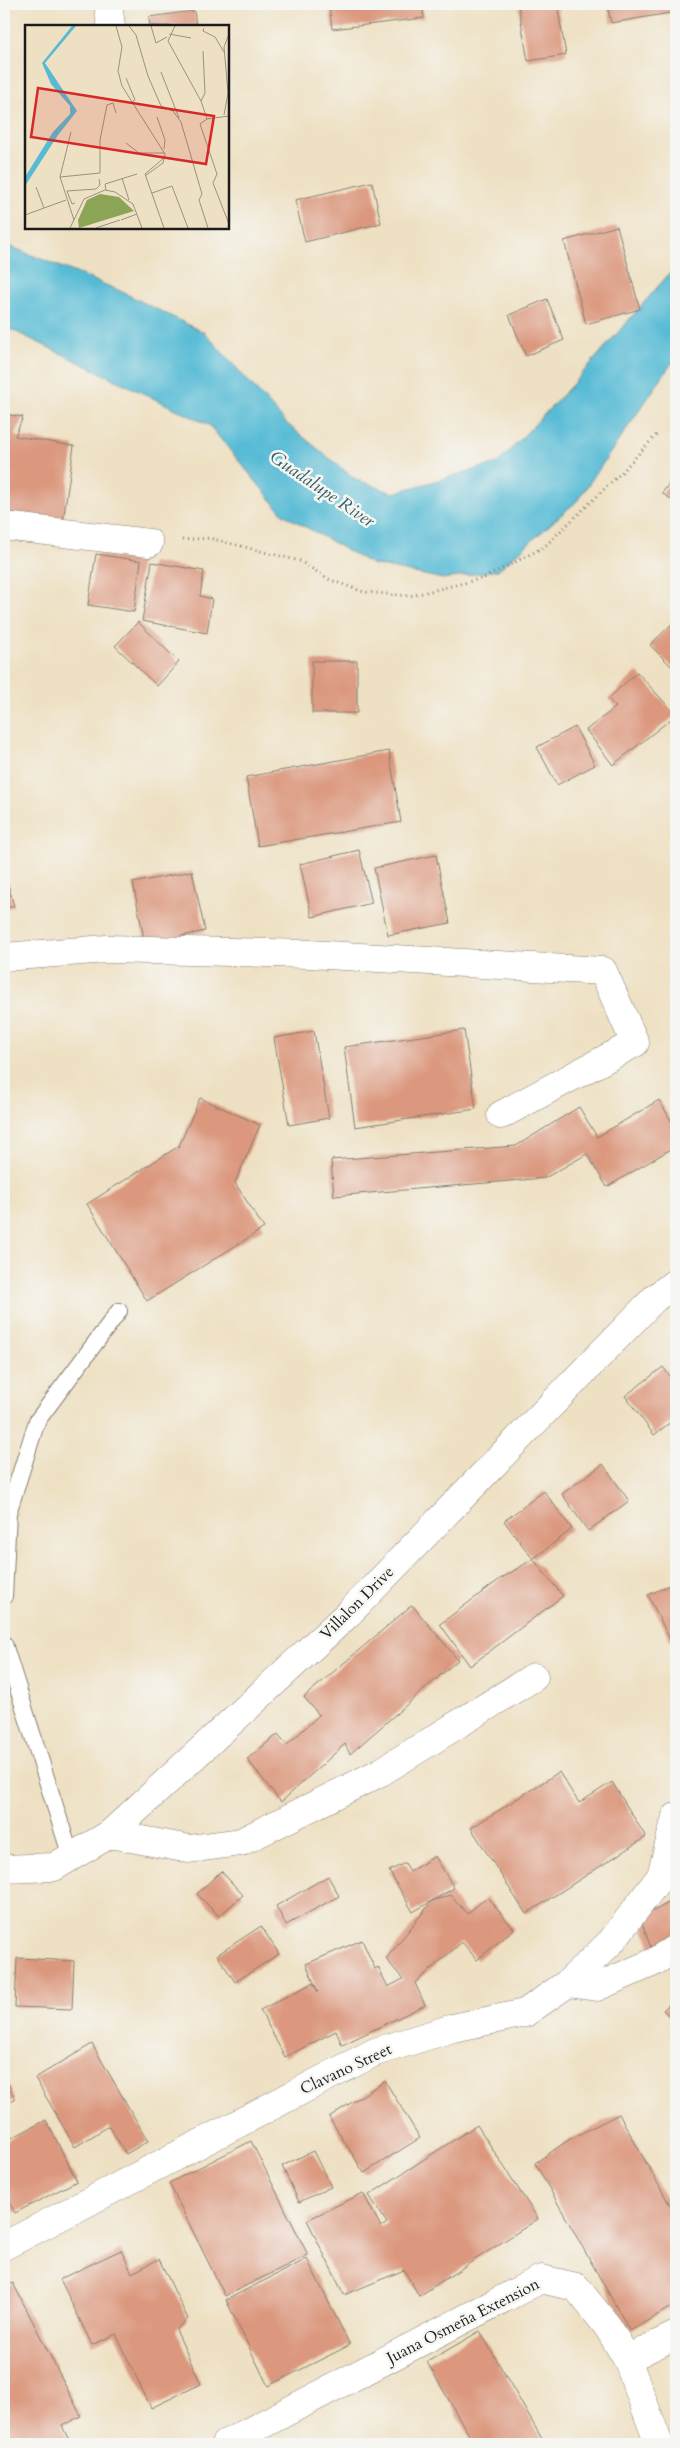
<svg xmlns="http://www.w3.org/2000/svg" width="680" height="2448" viewBox="0 0 680 2448" font-family="Cardo,serif">
<rect width="100%" height="100%" fill="#f6f6f2"/>
<filter id="ink" filterUnits="userSpaceOnUse"><feTurbulence type="fractalNoise" baseFrequency=".02" numOctaves="2"/><feDisplacementMap in="SourceGraphic" scale="10" xChannelSelector="R" yChannelSelector="G"/><feConvolveMatrix kernelMatrix="1 2 1 2 8 2 1 2 1" color-interpolation-filters="sRGB"/></filter>
<filter id="wash" filterUnits="userSpaceOnUse"><feTurbulence type="fractalNoise" baseFrequency=".0096" numOctaves="4" result="noise"/><feDisplacementMap in="SourceGraphic" scale="20" xChannelSelector="R" yChannelSelector="G"/><feGaussianBlur stdDeviation="1.12" result="paint"/><feColorMatrix in="noise" values="0 0 0 0 0 0 0 0 0 0 0 0 0 0 0 0 0 1.4 0 .05"/><feComposite in="paint" operator="in"/></filter>
<g filter="url(#wash)">
<rect width="100%" height="100%" fill="#eee0c2"/>
<path fill="#57bbd5" stroke="#3a6c78" d="M4,244l114,46 87,43 81,90 69,56 38,14 105,-30 74,-78 104,-119v91l-99,144 -79,69 -55,9 -72,-15 -88,-50 -74,-89 -205,-99z"/>
<g id="blocks">
<g fill="#db987e">
<path d="M329,4h93l2,14 -92,11z"/>
<path d="M518,4h39l9,51 -38,6z"/>
<path d="M607,4h69v8l-65,11z"/>
<path d="M194,11l2,15h-46l-1,-9z"/>
<path d="M372,182l9,41 -76,19 -10,-42z"/>
<path d="M617,226l23,83 -54,15 -22,-83z"/>
<path d="M547,299l17,41 -38,16 -17,-41z"/>
<path d="M4,414l19,3 -8,19 59,10 -11,75 -59,-10z"/>
<path d="M676,474v29l-14,-10z"/>
<path d="M96,554l45,7 -7,51 -46,-7z"/>
<path d="M152,562l52,9 -4,25 12,3 -5,34 -65,-12z"/>
<path d="M675,621l1,1v49l-26,-26z"/>
<path d="M138,622l41,40 -22,24 -42,-40z"/>
<rect x="312" y="661" width="45" height="52"/>
<path d="M637,672l39,43 -63,50 -27,-35 30,-23 -8,-8z"/>
<path d="M575,727l20,38 -38,20 -20,-38z"/>
<path d="M389,751l12,71 -143,24 -12,-69z"/>
<path d="M359,850l13,53 -60,14 -12,-53z"/>
<path d="M436,855l14,68 -62,12 -14,-67z"/>
<path d="M4,871l10,35 -10,3z"/>
<path d="M192,871l13,60 -60,13 -12,-61z"/>
<path d="M464,1030l12,79 -121,18 -11,-80z"/>
<path d="M314,1031l15,87 -40,7 -15,-87z"/>
<path d="M200,1098l60,27 -25,58 29,45 -117,73 -60,-97 92,-58z"/>
<path d="M659,1100l17,29v17l-69,41 -20,-33 -42,24 -211,18 -3,-36 185,-14 63,-39 18,30z"/>
<path d="M663,1367l13,17v34l-22,17 -29,-39z"/>
<path d="M603,1464l26,37 -41,30 -26,-37z"/>
<path d="M544,1491l28,38 -39,30 -29,-38z"/>
<path d="M533,1559l30,37 -93,70 -30,-42 60,-45z"/>
<path d="M676,1582v60l-4,2 -24,-49z"/>
<path d="M412,1605l46,55 -108,94 -5,-10 -64,58 -34,-43 31,-25 9,11 32,-30 -15,-18z"/>
<path d="M559,1772l20,31 33,-21 34,55 -120,77 -55,-86z"/>
<path d="M435,1856l19,32 -41,24 -24,-41 16,-8 5,8z"/>
<path d="M221,1871l22,24 -24,21 -22,-22z"/>
<path d="M328,1876l11,20 -53,29 -10,-19z"/>
<path d="M451,1895l16,19 20,-17 27,32 -37,31 -15,-18 -47,41 10,22 -83,40 -6,-14 -51,26 -25,-47 53,-27 5,9 -12,-28 56,-24 13,29 3,-2 10,20 15,-8 -17,-20 46,-58z"/>
<path d="M676,1899v37l-25,12 -11,-30z"/>
<path d="M261,1926l18,28 -44,28 -18,-27z"/>
<path d="M17,1958l57,3 -2,48 -57,-2z"/>
<path d="M676,1998v25l-13,-13z"/>
<path d="M92,2044l56,97 -22,13 -17,-28 -34,21 -40,-69z"/>
<path d="M4,2075l11,24 -11,5z"/>
<path d="M385,2081l35,57 -56,35 -35,-56z"/>
<path d="M619,2114l57,102v88l-46,27 -95,-168 35,-24z"/>
<path d="M46,2120l31,61 -62,32 -11,-21v-50z"/>
<path d="M477,2125l61,94 -119,77 -15,-26 -60,25 -37,-75 56,-27 18,34 6,-4 -18,-28z"/>
<path d="M251,2141l57,114 -83,41 -56,-113z"/>
<path d="M313,2151l18,36 -32,15 -17,-36z"/>
<path d="M121,2250l11,23 27,-14 29,60 -12,11 25,54 -50,24 -35,-74 -24,11 -32,-66z"/>
<path d="M307,2259l43,86 -82,41 -42,-86z"/>
<path d="M13,2283l68,133 -19,10 9,18h-67v-157z"/>
<path d="M480,2331l65,113h-71l-47,-82z"/>
</g>
</g>
</g>
<g filter="url(#ink)">
<use href="#blocks" fill-opacity="0" stroke="#857e6f" stroke-width="1"/>
<g fill="none" stroke-linecap="round" stroke-linejoin="round">
<defs>
<g id="lane">
<path d="M4,1596l4,-83 29,-92 82,-110"/>
<path d="M4,1644l67,213"/>
</g>
<g id="street">
<path d="M108,4l3,22"/>
<path d="M4,526l145,17"/>
<path d="M4,957l103,-8 202,5 294,17 32,72 -134,72"/>
<path d="M110,1834l79,15 52,-7 140,-70 153,-95"/>
<path d="M568,1983l29,4 57,-25 22,-14"/>
<path d="M4,2246l371,-194 78,-24 72,-15 43,-30 43,-41 50,-66 15,-59"/>
<path d="M627,2359l49,-24"/>
<path d="M225,2444l316,-165 35,8 32,40 19,32 32,85"/>
</g>
<path id="secondary" d="M4,1869l50,-2 56,-33 239,-221 305,-314 22,-17"/>
</defs>
<use href="#lane" stroke="#857e6f" stroke-width="18"/>
<use href="#street" stroke="#857e6f" stroke-width="29"/>
<use href="#secondary" stroke="#857e6f" stroke-width="29"/>
<path stroke="#857e6f" stroke-width="3" stroke-dasharray="1 4" stroke-linecap="butt" d="M182,540l27,-2 91,23 28,18 36,13 46,4 74,-18 60,-31 76,-73 37,-40"/>
<use href="#lane" stroke="#fff" stroke-width="16"/>
<use href="#street" stroke="#fff" stroke-width="28"/>
<use href="#secondary" stroke="#fff" stroke-width="28"/>
</g>
</g>
<g text-anchor="middle" dominant-baseline="central" stroke-width="5" stroke-linejoin="round" paint-order="stroke">
<g font-size="16" fill="#1c1c1c" stroke="#f6f6f2">
<text transform="translate(357 1603) rotate(-45)">Villalon Drive</text>
<text transform="translate(346 2069) rotate(-25)">Clavano Street</text>
<text transform="translate(463 2321) rotate(-27)">Juana Osmeña Extension</text>
</g>
<g font-size="18" font-style="italic" fill="#345c66" stroke="#f6f6f2">
<text transform="translate(322 489) rotate(34)">Guadalupe River</text>
</g>
</g>
<g transform="translate(25 25)">
<rect width="204" height="204" fill="#eee0c2"/>
<path d="M75,169l19,3 15,14 -55,17 -1,-8 9,-20z" fill="#8ba455"/>
<path d="M47,1h4l-31,37 32,48 -19,24 -33,51v-9l28,-45 17,-18v-8l-19,-22 -9,-21z" fill="#57bbd5"/>
<path fill="none" stroke="#9a9280" stroke-width="1" d="M91,1l6,21 -4,24 4,15 43,68 -2,9 -18,13M104,1l7,9 12,41 13,30 12,5 8,11 21,72 -3,6 9,28M126,1l5,17 11,-6M150,1l-7,15 33,60 6,18M179,3l-1,3 12,6 9,15M144,9l22,4M136,47l18,46M101,53l9,22 -5,3M176,76l4,-8 -2,-42M199,90l4,-22 -4,-46 5,-13M204,91l-22,3 -7,5 17,50 -4,9 16,41M132,92l8,23 -1,9M46,107l-11,45 14,43M101,118l13,10h25M139,133l-19,16 19,54M35,152l40,-4v-33l7,-35 6,-2 3,10M97,153l7,22M11,162l8,21M81,165l-1,-6 32,-10M127,168l20,-7 16,42M50,178l-3,1 -5,-13 29,-2 4,-4 -1,-6M0,190l41,-15M96,195l16,-6M45,203l14,-29 21,-9 10,2 18,12 9,24M71,203l24,-8"/>
<path fill="#d62828" fill-opacity="0.15" stroke="#d62828" stroke-width="2.5" d="M13,63l176,28 -8,48 -175,-27z"/>
<rect width="204" height="204" fill="none" stroke="#1c1c1c" stroke-width="2.5"/>
</g>
<rect width="680" height="2448" fill="none" stroke="#f6f6f2" stroke-width="20"/>
</svg>
